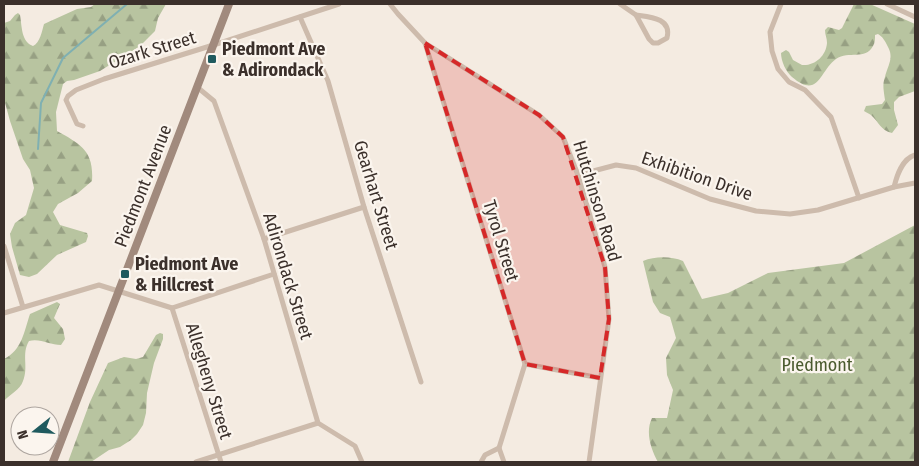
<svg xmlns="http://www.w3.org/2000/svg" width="919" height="466" viewBox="0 0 919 466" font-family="'Fira Sans Condensed',sans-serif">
<defs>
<pattern id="forest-firs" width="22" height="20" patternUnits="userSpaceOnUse" patternTransform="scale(1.25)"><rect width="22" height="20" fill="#b8c4a0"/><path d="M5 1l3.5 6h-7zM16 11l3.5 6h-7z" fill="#97a083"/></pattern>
</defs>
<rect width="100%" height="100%" fill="#f4ebe1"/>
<g fill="url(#forest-firs)">
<path d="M95,4h71l-8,14 -3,13 -15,15 -40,25 -26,9 -7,1 -4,3 -7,28 1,19c23,13 37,19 35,50l-14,12 -20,11 -5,8 7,13 27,8 1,3 -2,6 -29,13 -20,19 -8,3 -9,-2 -8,-28 -2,-13 5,-11 11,-8 8,-27 -4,-18 -7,-11 -13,-38 -6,-22v-76l6,-2 5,-6 3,-2 2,2c2,11 1,27 13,31 7,-3 9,-15 11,-22l33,-15 14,-2z"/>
<path d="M854,4h16l45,20v67l-16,6 -5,5v8l4,15 -6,8c-12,-3 -13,-11 -21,-18 -2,-1 -5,-3 -7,-4l2,-5 16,-2 3,-4c-1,-8 -3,-16 0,-23 3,-12 9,-19 3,-30 -3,-6 -5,-10 -10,-13l-3,1c0,4 0,8 -2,11 -8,15 -24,4 -37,13 -16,11 -17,41 -44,18 -6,-5 -11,-16 -11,-24l5,-3 3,2 4,8 9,5c13,1 24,-9 25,-22 0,-5 -2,-8 -2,-13l3,-3 11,3 3,-2z"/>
<path d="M915,225v237h-257c-7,-12 -13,-30 -6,-44h15l6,-28 -6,-15 -1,-17 10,-20 -6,-21 -10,-4 -7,-11 -10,-41c12,-5 28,-5 40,0l19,38 26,-6 40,-20 76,-10z"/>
<path d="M57,302l3,2 -6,14 9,11 2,10 -4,6c-11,0 -21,-7 -32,-4 -8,13 0,26 -6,40 -3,9 -13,13 -19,20v-42c18,-9 20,-27 26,-45z"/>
<path d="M160,333l3,1v5l-9,24 -7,30 -1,20 -3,12 -6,9 -6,6 -11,7 -11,3 -18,12h-23l22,-60 18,-39 16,-6 12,2 7,-2 13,-22z"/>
</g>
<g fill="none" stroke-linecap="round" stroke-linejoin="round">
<path stroke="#7fb0b2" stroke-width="2" d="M38,149l3,-46 22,-45 64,-54"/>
<g stroke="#cdbbac" stroke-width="5">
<path d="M390,4l8,10 27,29 114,72 24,22 15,38 27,92 4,52 -20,143"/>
<path d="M620,4l16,11"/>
<path d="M781,4l-11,28 2,19 6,18 11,13 16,8 26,27 28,81"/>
<path d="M887,4l28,13"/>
<path d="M636,15c14,2 36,3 31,23l-9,5h-5l-4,-4z"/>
<path d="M300,17l28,64 36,126 57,175"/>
<path d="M425,43l100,321 -26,84 5,14"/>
<path d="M197,87l17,14 50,138 54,184 37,23 7,16"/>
<path d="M83,126l-6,-2 -11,-24 2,-4 8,-6 28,-11 119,-37 116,-38"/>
<path d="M578,175l38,-10 20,3 74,31 46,12 34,3 28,-4 76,-23 21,-4"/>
<path d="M894,187c3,-12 8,-28 21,-32"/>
<path d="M264,239l100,-32"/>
<path d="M4,246l19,61"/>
<path d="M172,308l49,154"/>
<path d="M4,313l95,-28 73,23 102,-34"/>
<path d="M525,364l75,14"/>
<path d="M196,462l122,-39"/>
<path d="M481,462l4,-7 14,-7"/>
</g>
<path stroke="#a18a7d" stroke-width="8" d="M53,462l176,-458"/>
</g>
<path fill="#d62828" fill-opacity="0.2" stroke="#d62828" stroke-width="4" stroke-dasharray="10 6" stroke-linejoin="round" d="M425,43l114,72 24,22 42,130 4,52 -9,59 -75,-14z"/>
<g fill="#1f5a5e" stroke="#fbf5ee" stroke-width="2">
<rect x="207" y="54" width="10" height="10" rx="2.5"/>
<rect x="120" y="269" width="10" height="10" rx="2.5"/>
</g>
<g text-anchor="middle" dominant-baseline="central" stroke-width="4.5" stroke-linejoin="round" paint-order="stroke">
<g font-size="18" font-weight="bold" fill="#3b302b" stroke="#fbf5ee" text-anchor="start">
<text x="222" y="49">Piedmont Ave<tspan x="222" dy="21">&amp; Adirondack</tspan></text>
<text x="135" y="264">Piedmont Ave<tspan x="135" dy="21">&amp; Hillcrest</tspan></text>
</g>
<g font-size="18" fill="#3b302b" stroke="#fbf5ee">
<text transform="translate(152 50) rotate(-17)">Ozark Street</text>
<text transform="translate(697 176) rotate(19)">Exhibition Drive</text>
<text transform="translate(143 186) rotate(-69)">Piedmont Avenue</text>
<text transform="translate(376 195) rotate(73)">Gearhart Street</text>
<text transform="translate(597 201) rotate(73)">Hutchinson Road</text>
<text transform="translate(501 241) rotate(73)">Tyrol Street</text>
<text transform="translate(288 276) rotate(73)">Adirondack Street</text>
<text transform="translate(209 381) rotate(73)">Allegheny Street</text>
</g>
<g font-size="18" fill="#4a5a2e" stroke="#fbf5ee">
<text x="817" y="365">Piedmont</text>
</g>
</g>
<rect width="919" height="466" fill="none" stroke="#3b302b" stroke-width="10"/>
<g transform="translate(35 431) rotate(253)"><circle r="24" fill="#fbf5ee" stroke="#aea6a0"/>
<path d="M0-4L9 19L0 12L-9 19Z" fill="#1f5a5e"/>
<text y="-8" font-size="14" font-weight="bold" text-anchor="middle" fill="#3b302b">N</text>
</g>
</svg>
